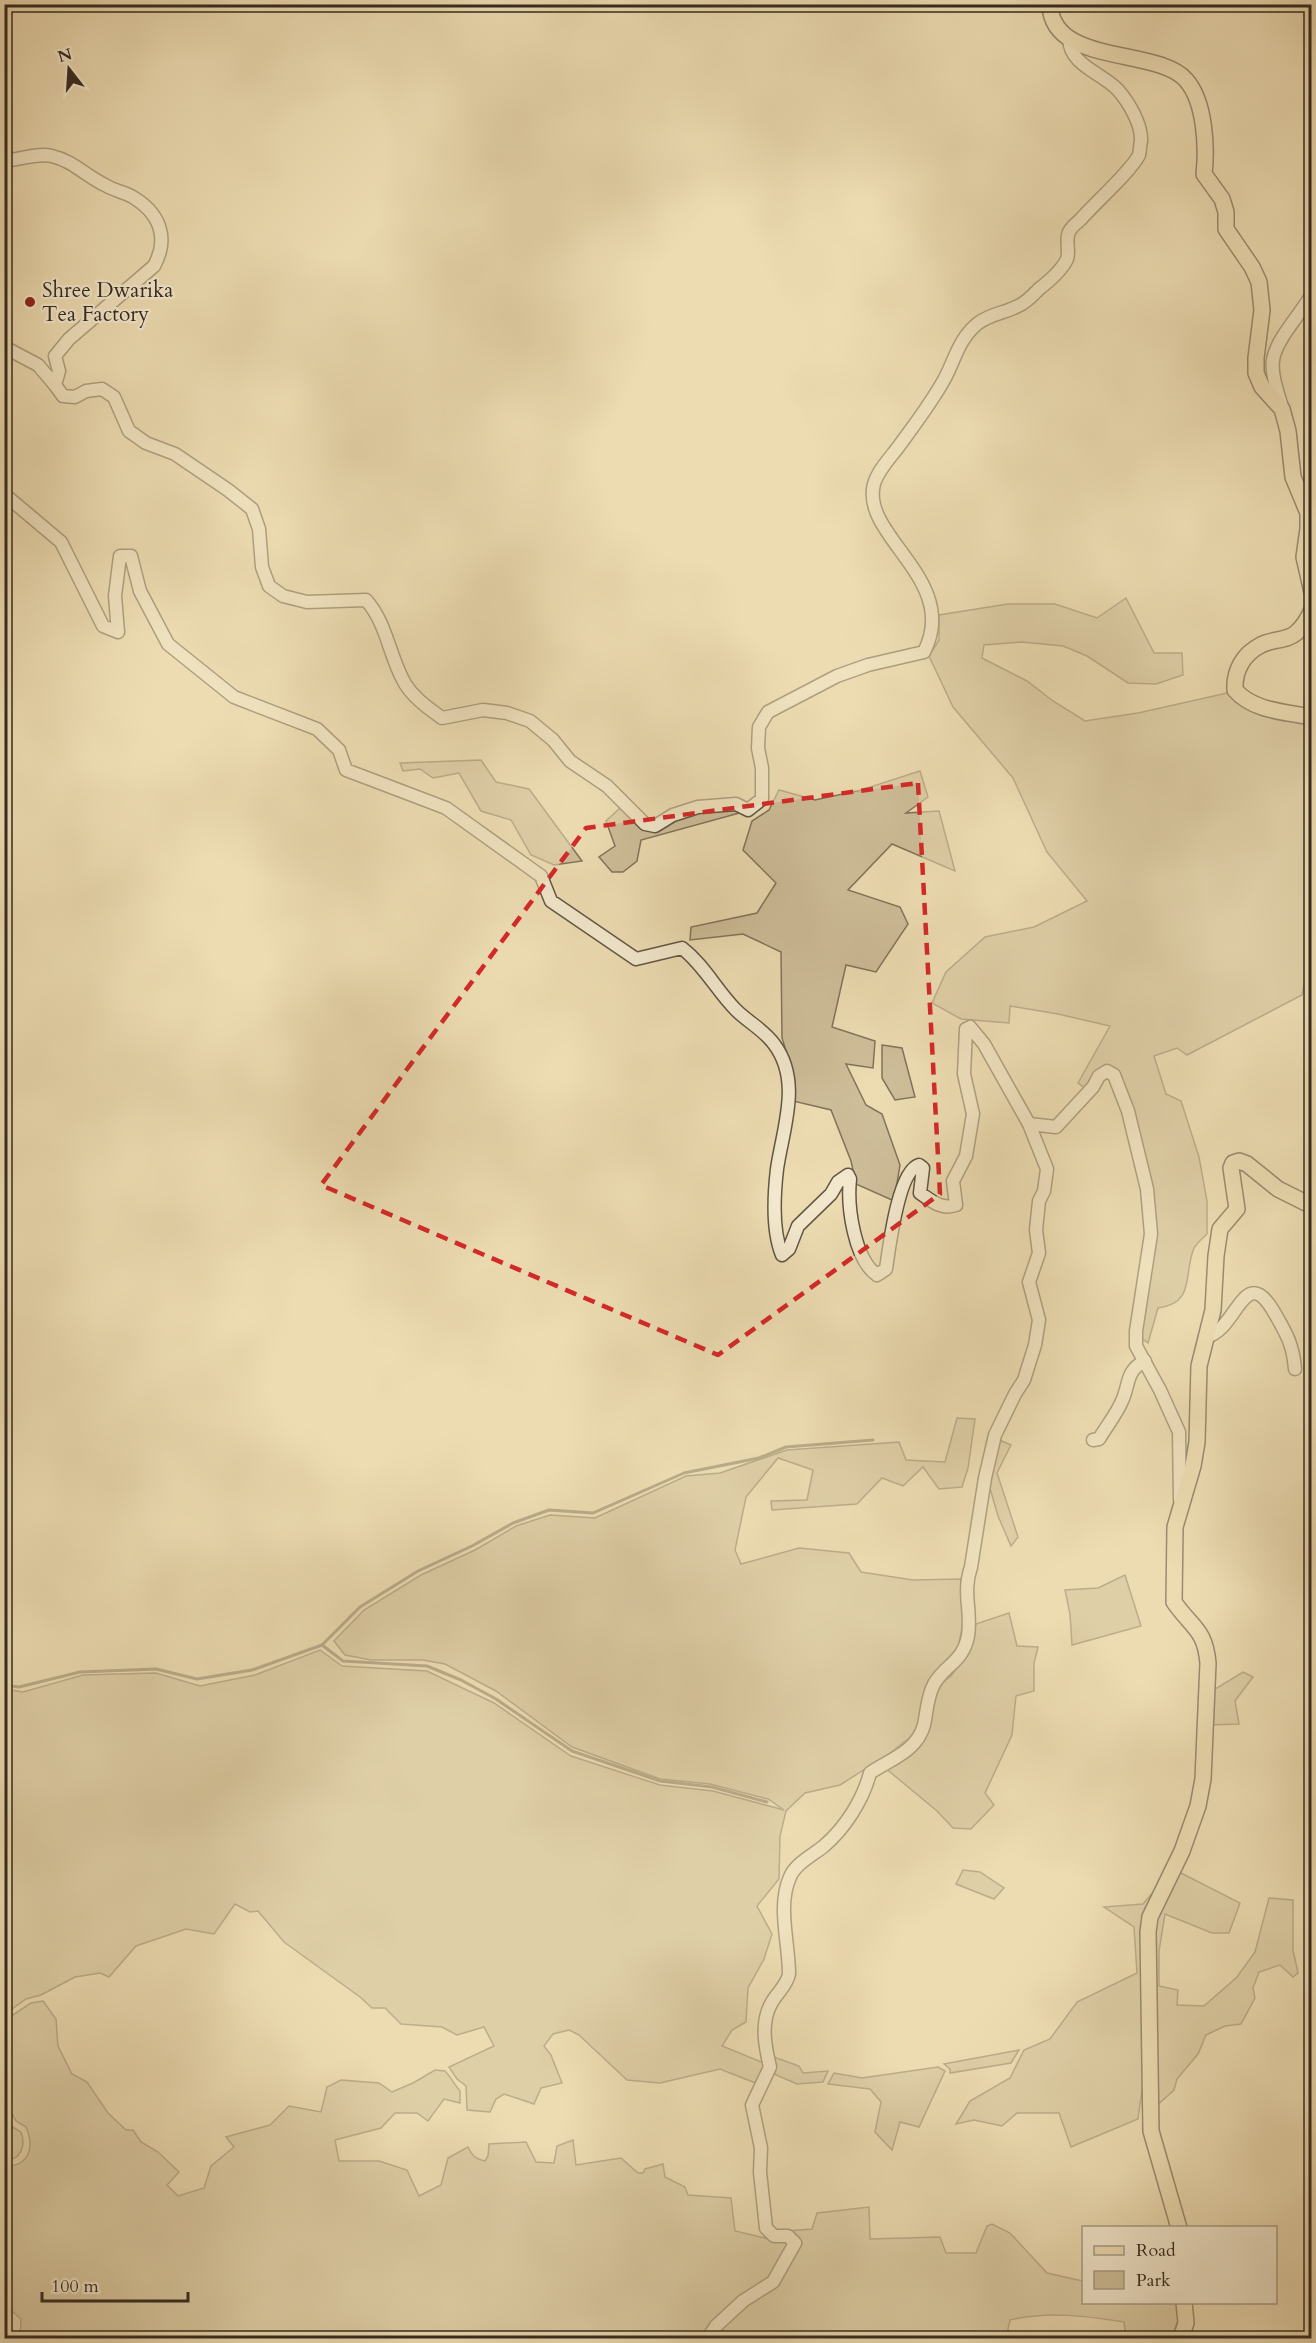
<svg xmlns="http://www.w3.org/2000/svg" width="1316" height="2343" viewBox="0 0 1316 2343" font-family="Cardo,serif">
<rect width="100%" height="100%" fill="#eddcb2"/>
<filter id="stains"><feTurbulence type="fractalNoise" baseFrequency=".00333" numOctaves="4"/><feColorMatrix values="0 0 0 0 .2 0 0 0 0 .09 0 0 0 0 .02 0 0 0 .5 -.17"/></filter>
<radialGradient id="worn" r=".72"><stop offset=".6" stop-color="#630" stop-opacity="0"/><stop offset="1" stop-color="#630" stop-opacity=".3"/></radialGradient>
<g fill="#cebe99" stroke="#81745c" stroke-width="1.5">
<path d="M1126,598l28,55h28l1,22 -27,9 -28,-1 -41,-27 -24,-10 -41,-4 -38,3 -2,13 45,23 26,20 32,20 53,-8 89,-20 14,10 70,18 1,224 -10,50 -115,60 -10,-7 -23,8 12,38 15,7 18,56 8,44v33c-4,4 -10,9 -13,14 -11,26 2,55 -36,60l-10,35 -9,-7 7,-25 6,-125 -25,-96 -10,-19 -32,17 -7,-5 32,-57 -52,-12 -48,-8 -1,17 -48,-4 -29,-16 14,-31 39,-35 49,-10 53,-26 -40,-49 -34,-74 -60,-71 -24,-51 10,-16v-25l69,-11h47l42,14z"/>
<path d="M481,760l15,22 33,7 53,72 -28,4 -23,-10 -20,-35 -30,-9 -22,-38 -26,5 -13,-9 -17,2 -3,-8z"/>
<path d="M920,771l8,26 -22,16 33,-2 16,60 -63,-27 -44,46 52,17 8,17 -32,48 -30,-7 -14,62 43,14 -2,27 -27,-4 20,41 16,9 18,51 -6,36 -38,-17 -5,-23 -20,-51 -38,-9 -2,-34 -9,-29 -1,-86 -38,-18 -53,6 1,-13 66,-14 19,-30 -33,-33 9,-29 17,-11 10,-20 36,10 46,-10z"/>
<path d="M620,808l21,19c34,-9 66,-23 102,-15l-102,28 -4,21 -14,11h-11l-13,-15 16,-11 -9,-25z"/>
<path d="M882,1045l20,3 13,49 -20,3 -13,-22z"/>
<path d="M957,1418l18,1 -7,49 -6,19 -23,2 -16,-22 -20,19 -21,-8 -25,26 -85,6 -1,-9 36,-1 6,-30 -35,-12 -32,39 -11,53 6,14 58,-16 50,5 12,19 52,8 48,-1 3,39 -6,30 -45,87 -24,19 -49,31 -35,8 -19,18 -6,25 -1,43 -22,27 15,28 -8,25 -16,29 -2,34 -14,8 -10,16 42,17v9l-6,12 -38,-15 -60,14 -33,-3 -48,-45 -10,-5 -16,4 -9,12 7,9 11,28 -21,5 -7,16 -30,-10 -8,5 -6,13 -23,-2 -1,-24 -9,-7 -8,-12 45,-21 -10,-19 -27,8 -15,-8 -41,-3 -16,-16h-13l-12,-11 -76,-55 -26,-31 -8,1 -15,-8 -21,30 -28,-5 -50,17 -27,31 -9,-4 -25,4 -34,18 -15,4 -21,15v-325l18,3 60,-17 73,-2 44,13 55,-11 65,-25 22,16 85,5 67,32 77,53 89,29 53,6 71,19 -16,-11 -58,-15 -50,-5 -88,-32 -76,-56 -51,-27 -22,-4h-52l-26,-5 -11,-14 30,-31 57,-35 54,-25 41,-24 34,-11 45,3 91,-42 34,-3 67,-23 112,-8 7,18 39,2z"/>
<path d="M999,1440l12,5 -14,28 21,64 -7,9 -13,-30 -11,-38z"/>
<path d="M1125,1575l16,51 -69,19 -2,-31 -5,-24 33,-2z"/>
<path d="M1009,1613l8,33 21,1 -4,16v28l-18,5 -4,39 -27,58 9,12 -23,24 -18,-1 -16,-17 -53,-44 24,-13 29,-68 14,-10 14,-20 11,-32z"/>
<path d="M1243,1672l10,5 -18,24 4,23 -30,1 3,-34z"/>
<path d="M963,1870l17,2 24,16 -10,11 -38,-15z"/>
<path d="M1179,1872l61,31 -11,30h-17l-47,-19 -6,37v35l19,4 -1,15 27,1 33,-29 18,-25 14,-54 24,2v50l5,23 -5,4 -13,-12 -21,7 -6,16 2,10 -14,26 -16,2 -19,9 -8,19 -21,25 -3,11 -20,18 -1,-172 4,-21z"/>
<path d="M1154,1891l3,3 -15,135 1,54 -5,36 -67,28 -12,-34h-42l-15,13 -28,-6 -18,4 14,-23 40,-23 14,-28 26,-11 27,-37 60,-29 -3,-46 -30,-20 39,-3z"/>
<path d="M43,2001l13,18 2,27 14,28 15,8 21,31 18,17h7l8,12 17,10 21,20 -12,13 11,11 26,-8 7,-22 23,-19 -8,-10 44,-12 19,-19 32,6 6,-25 14,-7 38,3 13,9 21,-9 22,-13 10,1c6,6 9,13 15,20v12l-16,-4 -16,22 -11,-8h-22l-14,15 -46,12 4,21h40l28,9 12,26 22,-11 7,-27 20,-11c4,8 7,12 17,14l3,-5 1,-12 37,-2 10,20 18,1 3,-17 16,-6 3,25 45,-7 17,15h5l2,-4 18,-5 2,13 20,10 3,8 43,3 4,33 56,13 -11,25 -74,69h-686l1,-19 -16,-14 -1,-139c25,1 31,-18 22,-39l-10,-6 -11,-21v-80l26,-17z"/>
<path d="M1019,2050l-8,13 -61,10v-4l-6,-5z"/>
<path d="M771,2056l28,10 4,7 25,-2 -5,11 -26,2 -23,-10 1,-7z"/>
<path d="M938,2067l7,4 -26,56 -19,-5 -8,28 -17,-18 6,-30 -11,-13 -42,-5 6,-11 28,5z"/>
<path d="M5,2113l6,13 10,6c5,13 0,29 -16,28z"/>
<path d="M869,2207l1,32 70,-2 6,16h30l11,-27 5,-2 18,9 37,40 36,8 1,21 91,1 5,11 -8,24h-46l-2,-16c-39,-6 -75,-11 -114,-2l-4,18h-294l81,-82 -6,-25 25,-2 5,-16z"/>
</g>
<g fill="none" stroke-linecap="round" stroke-linejoin="round">
<g stroke="#7d715a" stroke-width="3">
<path d="M322,1645l21,16 84,5 34,14 35,19 76,52 88,30 52,6 55,15"/>
<path d="M4,1685l15,2 61,-15 76,-3 41,10 55,-9 70,-25 38,-38 58,-36 54,-25 41,-23 36,-13 44,3 91,-40 75,-15 27,-11 87,-7"/>
</g>
<defs>
<g id="minor">
<path d="M4,154l7,6c12,-2 29,-7 41,-4 21,5 34,20 53,29 8,5 18,7 26,11 28,16 39,41 23,70l-85,73 -14,17 4,15 -4,14 8,11 12,1 11,-6 16,-2 12,8 15,34 17,12 29,11 53,36 24,19 7,20 3,38 7,19 14,10 24,6 59,-2c20,22 23,54 37,80 8,16 25,28 39,38l41,-8 24,3 23,8 23,19 17,21 37,25 38,38 10,2 18,-11 25,-8 38,-3 12,6 14,-11v-31l-4,-20 1,-21 9,-15 69,-36 31,-11 56,-13c37,-72 -64,-116 -50,-168 4,-14 17,-27 25,-38 16,-22 33,-44 46,-68 10,-19 14,-39 32,-54 12,-10 28,-11 41,-18 8,-3 15,-11 21,-17 9,-7 23,-19 28,-30 3,-8 -2,-19 2,-27 2,-5 9,-10 12,-13 14,-16 50,-48 58,-64 1,-4 1,-10 2,-14 1,-17 -13,-40 -24,-52 -17,-17 -47,-24 -48,-50"/>
<path d="M4,347l34,18 17,20"/>
<path d="M1282,407c-4,-14 -11,-32 -9,-47 3,-21 28,-46 39,-66"/>
<path d="M4,494l57,48 42,84 15,6 -3,-36 5,-40h11l9,35 28,53 66,53 83,32 22,21 7,20 100,38 95,68 10,25 85,58 46,-11c22,17 35,43 54,62 12,12 28,20 38,34 28,37 9,84 3,125 -3,26 -5,62 5,86l7,-6 9,-23 33,-32 7,-12 10,-7 2,4c-3,27 4,80 27,96l9,-6c3,-20 12,-98 33,-104l4,3 -3,25c12,8 21,17 36,12l-3,-24 13,-25 7,-42 -9,-40 2,-45 4,-2 14,17 45,80 18,45 -3,22 -5,10 -3,29 3,23 -10,29 10,38 -4,25 -11,35 -9,14 -20,41 -10,43 -14,89c-9,26 1,44 -3,69 -5,26 -23,29 -34,48 -7,13 -7,27 -10,41 -7,26 -33,34 -54,48 -7,27 -25,55 -46,73 -11,9 -29,18 -34,31 -13,29 -1,66 -1,97 -2,11 -11,18 -17,28 -12,20 -7,44 -2,65l-18,38 9,43 -1,24 6,56 8,8h14l7,7 -22,39 -30,19 -27,25 -8,12"/>
<path d="M1029,1124l27,3 37,-40 6,-11 8,-5 7,4 14,36 19,78 4,45 -15,97v15l24,44 19,42 1,68"/>
<path d="M1205,1337c32,-5 39,-77 69,-25 12,21 19,32 21,57"/>
<path d="M1093,1440l6,-1c7,-12 17,-24 23,-38 8,-17 3,-30 23,-40"/>
</g>
<g id="major">
<path d="M1050,4c1,62 108,43 136,76 19,21 21,67 18,94l18,25 4,13v17l26,38 7,15 3,28 -6,48v15l6,14 20,22 6,22 5,46 15,36v16l-4,28 8,35"/>
<path d="M1312,610c-4,9 -8,16 -16,23 -9,8 -24,6 -35,12 -18,9 -27,26 -26,45 18,21 50,22 77,27"/>
<path d="M1179,2228l-28,-97 -3,-199 2,-15 32,-66 16,-45 5,-27 5,-116c-3,-34 -16,-35 -34,-61l1,-75 18,-61 4,-24 2,-76 14,-56 3,-54 4,-27 17,-20 -6,-41 2,-5 6,-2 8,3 31,25 34,17"/>
<path d="M1181,2338l5,-15 -2,-21"/>
</g>
</defs>
<use href="#minor" stroke="#625744" stroke-width="15"/>
<use href="#major" stroke="#342b20" stroke-width="18"/>
<use href="#minor" stroke="#f3e8cd" stroke-width="12"/>
<use href="#major" stroke="#eddcb2" stroke-width="15"/>
</g>
<path d="M0 0H1316V2343H0ZM918,783l22,411 -222,161 -397,-170 265,-357z" fill="#eddcb2" fill-opacity=".55" fill-rule="evenodd"/>
<path fill="none" stroke="#d62828" stroke-width="4.5" stroke-dasharray="12 8" stroke-linejoin="round" d="M918,783l22,411 -222,161 -397,-170 265,-357z"/>
<circle fill="#8f2418" stroke="#f3e8cd" stroke-width="2" cx="30" cy="302" r="6"/>
<g text-anchor="middle" dominant-baseline="central" stroke-width="4.5" stroke-linejoin="round" paint-order="stroke">
<g font-size="21" fill="#342b20" stroke="#f3e8cd" text-anchor="start">
<text x="42" y="290">Shree Dwarika<tspan x="42" dy="24">Tea Factory</tspan></text>
</g>
</g>
<rect width="1316" height="2343" fill="none" stroke="#eddcb2" stroke-width="24"/>
<rect x="6" y="6" width="1304" height="2331" fill="none" stroke="#342b20" stroke-width="3"/>
<rect x="12" y="12" width="1292" height="2319" fill="none" stroke="#342b20" stroke-width="1.5"/>
<rect x="1082" y="2226" width="195" height="78" fill="#f3e8cd" stroke="#a79c88" stroke-width="1.5"/>
<rect x="1094" y="2246" width="30" height="9" fill="#eddcb2" stroke="#a79c88" stroke-width="1.5"/>
<text x="1136" y="2256" font-size="18" fill="#342b20">Road</text>
<rect x="1094" y="2271" width="30" height="18" fill="#cebe99" stroke="#a79c88" stroke-width="1.5"/>
<text x="1136" y="2286" font-size="18" fill="#342b20">Park</text>
<g transform="translate(69 69) rotate(343)" stroke="#f3e8cd" stroke-width="4.5" paint-order="stroke">
<path d="M0-4.5L10 22L0 15L-10 22Z" fill="#342b20"/>
<text y="-9" font-size="16" font-weight="bold" text-anchor="middle" fill="#342b20">N</text>
</g>
<path d="M42 2292v9h146v-9" fill="none" stroke="#342b20" stroke-width="3"/>
<text x="51" y="2292" font-size="18" fill="#342b20" stroke="#f3e8cd" stroke-width="4.5" paint-order="stroke">100 m</text>
<rect width="100%" height="100%" filter="url(#stains)"/>
<rect width="100%" height="100%" fill="url(#worn)"/>
</svg>
